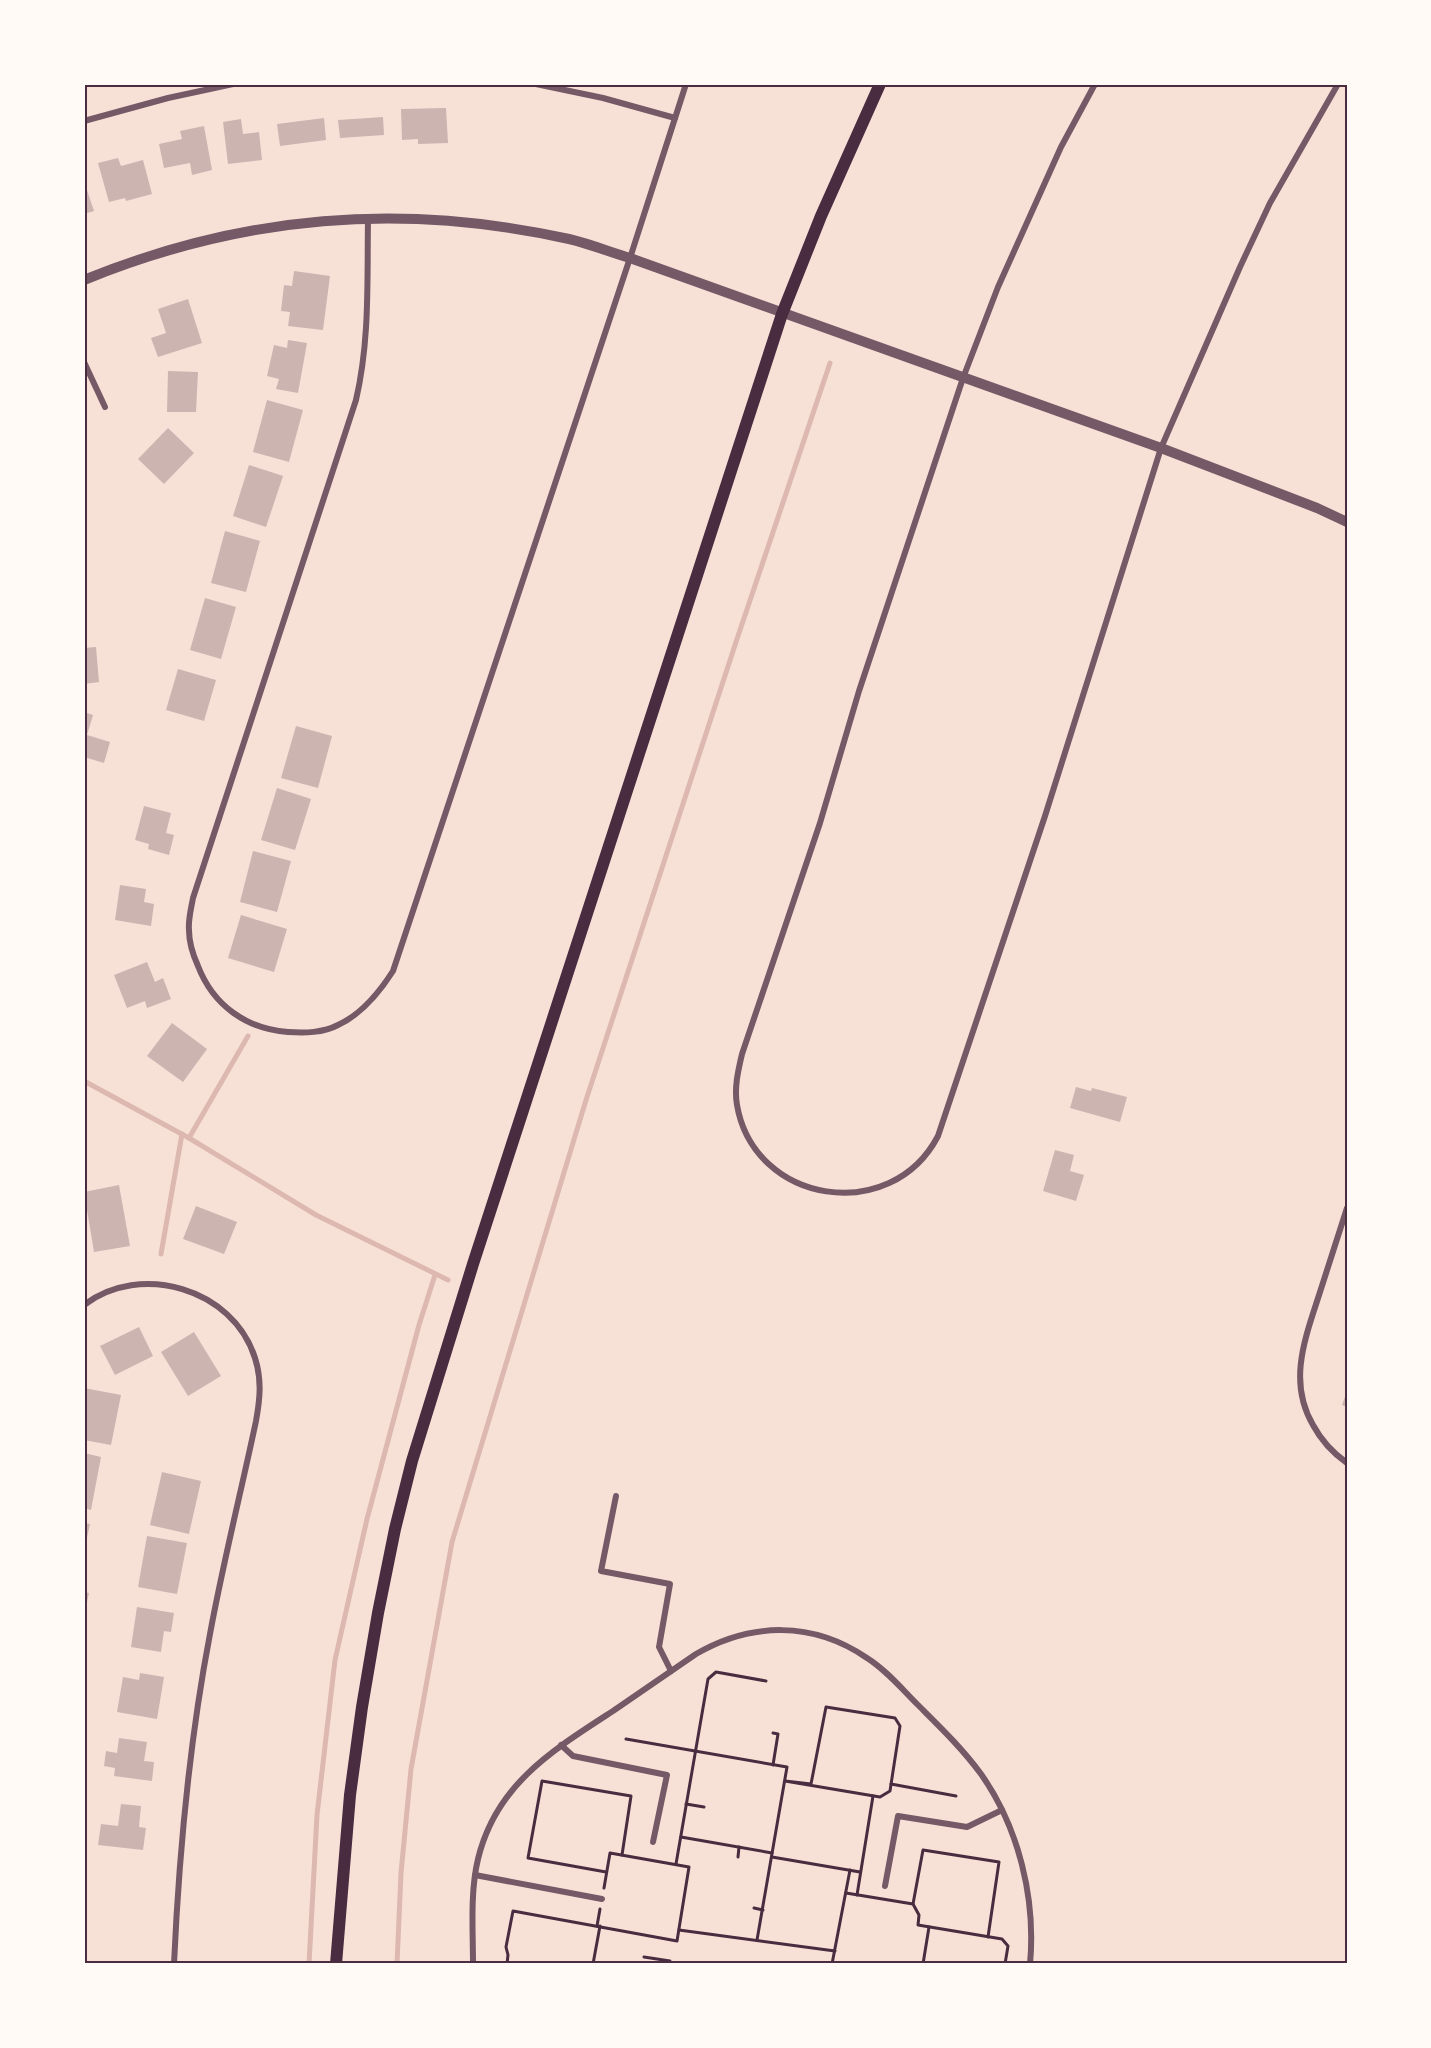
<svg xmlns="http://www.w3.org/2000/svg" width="1431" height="2048" viewBox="0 0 1431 2048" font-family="'DM Sans',sans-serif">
<rect width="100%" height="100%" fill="#f7e1d7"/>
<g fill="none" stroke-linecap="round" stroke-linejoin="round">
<g stroke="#dcb8b0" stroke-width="5">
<path d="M84,1081l105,57 127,77 132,65"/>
<path d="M189,1138l59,-102"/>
<path d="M161,1254l21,-120"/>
<path d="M309,1964l8,-149 18,-155 32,-141 52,-194 16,-50"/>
<path d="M397,1964l4,-91 10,-104 41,-227 134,-442 151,-461 93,-276"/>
</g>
</g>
<g fill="#ccb4b1">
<path d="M446,108l2,35 -30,1v-5l-16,1 -1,-31z"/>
<path d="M383,117l1,18 -44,3 -2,-18z"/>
<path d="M324,118l2,22 -46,6 -3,-22z"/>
<path d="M241,119l2,15 16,-2 3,28 -34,4 -5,-42z"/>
<path d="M204,126l8,44 -20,5 -2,-12 -26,5 -5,-24 23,-5 -2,-8z"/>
<path d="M118,158l3,8 22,-6 9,34 -26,7 -1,-3 -16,4 -11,-39z"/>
<path d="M84,181l10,30 -10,3z"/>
<path d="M294,271l36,5 -7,54 -35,-4 2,-14 -9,-1 3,-26 8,1z"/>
<path d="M188,299l14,44 -44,14 -7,-19 15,-5 -8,-24z"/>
<path d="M288,340l19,3 -9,50 -22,-4 3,-10 -12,-3 7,-31 13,3z"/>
<path d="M168,371l30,1 -2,40h-29z"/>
<path d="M267,400l36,10 -14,52 -36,-10z"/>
<path d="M168,428l26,25 -30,31 -26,-25z"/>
<path d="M249,465l34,11 -17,51 -33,-11z"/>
<path d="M225,531l35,10 -14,51 -35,-9z"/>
<path d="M205,598l31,9 -15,52 -31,-9z"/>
<path d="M96,647l3,35 -15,2v-36z"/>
<path d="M178,669l38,11 -12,41 -38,-11z"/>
<path d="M84,712l9,3 -6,20 23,7 -6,21 -20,-6z"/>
<path d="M296,726l36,10 -14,52 -37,-10z"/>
<path d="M277,788l34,11 -16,51 -34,-10z"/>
<path d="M144,806l27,7 -5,20 8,2 -5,20 -21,-6 1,-5 -14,-4z"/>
<path d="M253,851l38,10 -14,51 -37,-10z"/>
<path d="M120,885l26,4 -2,13 10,2 -3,22 -36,-6z"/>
<path d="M241,915l46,14 -13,43 -46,-14z"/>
<path d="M147,962l8,20 8,-4 8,21 -24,9 -2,-7 -18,7 -13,-33z"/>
<path d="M172,1023l35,26 -24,33 -36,-26z"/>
<path d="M1076,1087l15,4 1,-3 35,9 -7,25 -50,-14z"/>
<path d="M1055,1150l19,5 -4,16 14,4 -8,26 -33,-10z"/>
<path d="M119,1185l11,61 -36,6 -10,-60z"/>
<path d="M196,1206l41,16 -13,32 -41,-15z"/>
<path d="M139,1327l14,29 -38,19 -15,-29z"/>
<path d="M194,1332l27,44 -33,20 -27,-44z"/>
<path d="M84,1388l37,7 -10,50 -27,-5z"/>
<path d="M1347,1391v16l-5,-2z"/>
<path d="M84,1453l17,4 -10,53 -7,-2z"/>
<path d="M162,1472l39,9 -12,53 -39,-9z"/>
<path d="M84,1523l6,1 -5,23h-1z"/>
<path d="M147,1536l40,7 -10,51 -39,-7z"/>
<path d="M84,1592l5,1 -4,18h-1z"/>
<path d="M137,1607l37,6 -3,19 -7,-1 -3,21 -30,-5z"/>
<path d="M140,1673l24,4 -7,42 -40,-7 6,-35 16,3z"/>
<path d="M119,1738l28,4 -3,19 10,1 -2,19 -38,-5 1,-8 -11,-2 2,-15 11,2z"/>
<path d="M121,1804l20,2 -2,21 7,1 -3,22 -45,-5 3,-21 17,2z"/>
</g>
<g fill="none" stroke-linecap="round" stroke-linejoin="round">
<g stroke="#4a2c40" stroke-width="3">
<path d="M826,1707l69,11 5,8 -10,65 -10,6 -95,-16 26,3z"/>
<path d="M626,1739l161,28 -30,173"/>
<path d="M773,1765l5,-31 -5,-1"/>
<path d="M891,1784l65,12"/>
<path d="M686,1804l18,3"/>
<path d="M681,1837l91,16"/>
<path d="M738,1857l1,-10"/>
<path d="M772,1857l88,15"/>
<path d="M676,1864l32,-185 8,-7 50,9"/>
<path d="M606,1872l-78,-14 14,-77 89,15 -9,59"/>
<path d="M846,1893l67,11 6,11 -1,10 84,14 6,7 -3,18"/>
<path d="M857,1895l16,-99"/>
<path d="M913,1904l10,-54 76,12 -11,75"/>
<path d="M754,1908l9,2"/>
<path d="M597,1926l3,-17"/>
<path d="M679,1930l156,21"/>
<path d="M644,1957l26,4v3"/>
<path d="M507,1964l1,-9 -2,-8 7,-36 164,30 12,-74 -79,-14 -6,35"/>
<path d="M593,1964l7,-38"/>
<path d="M832,1964l18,-94"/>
<path d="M923,1964l6,-37"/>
</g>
<g stroke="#755966" stroke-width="6">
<path d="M536,84l67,14 72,20"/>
<path d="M1095,84l-34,63 -63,140 -35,91 -104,313 -39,132 -78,231c-4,17 -8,34 -5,51 17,99 154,121 201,31l107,-320 116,-368 79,-181 30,-64 68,-119"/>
<path d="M84,121l84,-23 65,-14"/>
<path d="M368,220c-1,60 2,120 -12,180l-163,498c-2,11 -5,22 -4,32 0,12 4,25 9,36 15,39 48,63 90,66 17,1 35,1 50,-7 24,-11 41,-32 55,-54l237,-713 56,-174"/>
<path d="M84,362l21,45"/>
<path d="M1347,1208c-9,28 -18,56 -27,84 -14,44 -33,89 -7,133 8,15 20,28 34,38"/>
<path d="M84,1305c56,-43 149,-17 171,53 7,22 5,41 1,63 -15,71 -33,142 -46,213 -21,109 -31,220 -36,330"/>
<path d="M616,1496l-15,75 69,13 -11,63 12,24"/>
<path d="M561,1745l12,11 94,19 -14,67"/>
<path d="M475,1875l127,24"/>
<path d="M885,1886l13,-70 69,11 35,-17"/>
<path d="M473,1964c0,-34 -3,-72 5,-105 18,-75 75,-109 135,-148 28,-19 55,-38 83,-57 55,-32 117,-33 171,4 19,12 34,30 50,46 22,22 45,44 64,70 38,54 55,125 49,190"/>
</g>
<path stroke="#755966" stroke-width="10" d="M84,280c159,-65 317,-78 485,-41 21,5 41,13 61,19l531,190 156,60 30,14"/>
<path stroke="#4a2c40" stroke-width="12" d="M336,1964l14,-169 12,-88 16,-94 17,-84 17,-68 61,-197 309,-950 39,-98 59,-132"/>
</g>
<rect width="1431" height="2048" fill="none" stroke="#fffaf5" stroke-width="171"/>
<rect x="86" y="86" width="1260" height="1876" fill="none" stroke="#4a2c40" stroke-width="2"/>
</svg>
